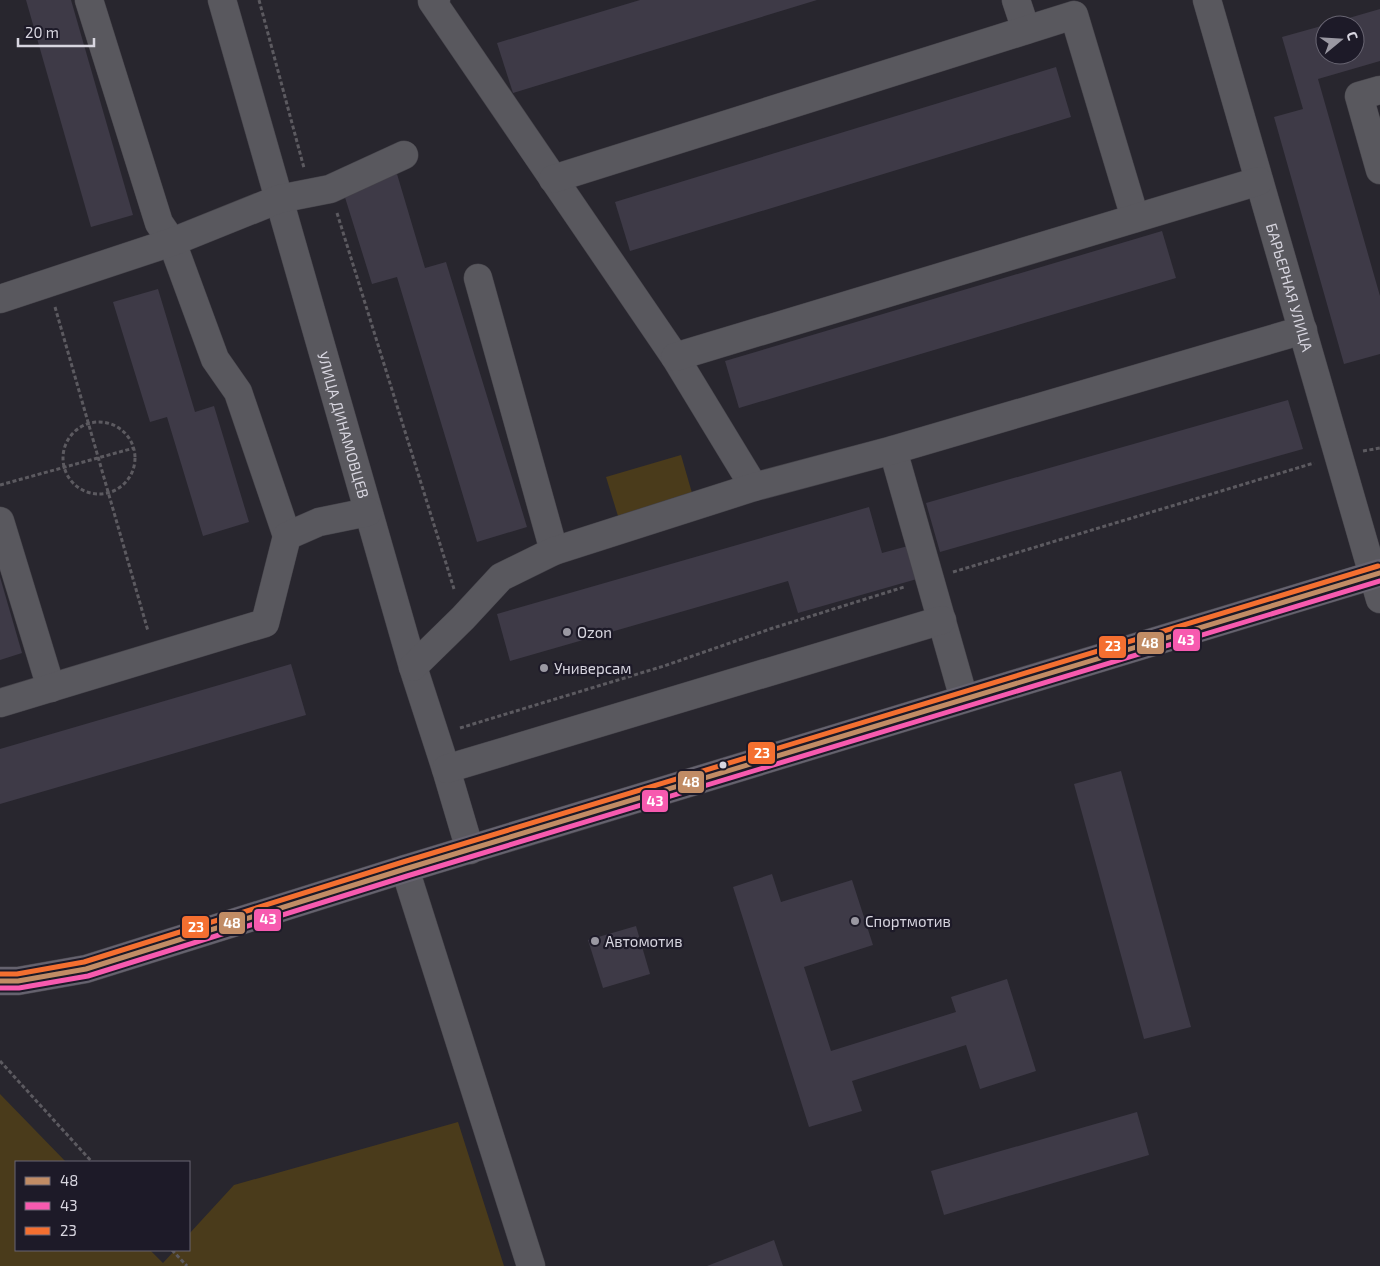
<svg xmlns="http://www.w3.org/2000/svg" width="1380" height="1266" viewBox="0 0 1380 1266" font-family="'Exo 2',sans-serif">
<rect width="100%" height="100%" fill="#28262e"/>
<g fill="#4a3b1b">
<path d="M681,455l11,38 -74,23 -12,-39z"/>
<path d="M0,1094l66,68h-50v88h134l13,13 12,-13h14v-16l45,-49 224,-63 46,144h-504z"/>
</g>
<g fill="#3e3a47">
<path d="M26,0h45l62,215 -42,12z"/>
<path d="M640,0h177l-304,93 -16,-50z"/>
<path d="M1380,9v52l-62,18 62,217v58l-36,10 -70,-247 29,-8 -21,-72 43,-12v30h30v-30l-27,-1z"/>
<path d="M1056,67l15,50 -441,134 -15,-49z"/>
<path d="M397,174l28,94 21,-6 81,265 -50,15 -80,-265 -25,7 -29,-93z"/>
<path d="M1162,231l14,47 -437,130 -14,-47z"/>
<path d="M158,289l37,123 19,-6 35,116 -46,14 -36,-119 -17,5 -37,-120z"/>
<path d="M1288,400l15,49 -363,103 -14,-49z"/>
<path d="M869,507l13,46 26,-7 9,33 -119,34 -10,-32 -278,80 -13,-47z"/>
<path d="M0,577l22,76 -22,7z"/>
<path d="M291,664l15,51 -306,89v-55z"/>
<path d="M1121,771l70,256 -47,12 -70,-255z"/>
<path d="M772,874l9,28 71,-22 21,65 -69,22 27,84 125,-39 -5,-15 56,-18 29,92 -56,18 -14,-44 -114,36 10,30 -53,16 -76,-240z"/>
<path d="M636,926l14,48 -47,14 -15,-48z"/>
<path d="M1137,1112l12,43 -205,60 -13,-44z"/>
<path d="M774,1240l9,26h-76z"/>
</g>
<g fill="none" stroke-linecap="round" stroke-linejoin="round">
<defs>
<g id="minor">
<path d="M89,0l70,223 13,19 43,117 23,33 49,144"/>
<path id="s1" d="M222,0l191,667 33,102 24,81"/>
<path d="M436,0l-4,1 243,356 79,130"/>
<path d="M1016,0l10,30"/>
<path id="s2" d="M1207,0l173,599"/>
<path d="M1380,90l-21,6 21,74"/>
<path d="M553,179l521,-164 61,203"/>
<path d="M478,278l76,273"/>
<path d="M0,299l172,-57 107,-43 51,-10 74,-34"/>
<path d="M675,357l584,-176"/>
<path d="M893,450l71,249"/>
<path d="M0,521l51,167"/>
<path d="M413,667l50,-49 38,-41 53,-26 200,-64 139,-37 410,-120"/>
<path d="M0,703l265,-80 22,-87 32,-14 49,-10"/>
<path d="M446,769l496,-149"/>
<path d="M405,869l126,397"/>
</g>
<path id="highway" d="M0,981h18l68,-12 319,-100 975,-296"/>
</defs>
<use href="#minor" stroke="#45434a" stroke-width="29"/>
<use href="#highway" stroke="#45434a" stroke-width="29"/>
<g stroke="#5c5a60" stroke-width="3" stroke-dasharray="4 2.5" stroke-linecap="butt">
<path d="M259,0l45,168"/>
<path d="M337,213l117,376"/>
<path d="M55,307l93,324"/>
<circle cx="99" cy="458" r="36"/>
<path d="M1363,451l17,-3"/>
<path d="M0,485l134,-37"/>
<path d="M953,572l361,-109"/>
<path d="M460,728l204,-62 109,-38 131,-41"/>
<path d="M0,1061l92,101"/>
<path d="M172,1250l15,16"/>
</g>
<use href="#minor" stroke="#59585e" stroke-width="28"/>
<use href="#highway" stroke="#65626e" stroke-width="28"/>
<defs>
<path id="bus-1" d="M0,981h18l68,-12 319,-100 975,-296"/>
<path id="bus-2" d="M0,988h19l69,-12 319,-100 973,-295"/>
<path id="bus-3" d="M0,974h17l67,-12 319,-100 975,-296"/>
</defs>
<use href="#bus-1" stroke="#1d1a28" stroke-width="9"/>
<use href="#bus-2" stroke="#1d1a28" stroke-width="9"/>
<use href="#bus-3" stroke="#1d1a28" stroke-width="9"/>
<use href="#bus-1" stroke="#c18c65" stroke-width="5"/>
<use href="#bus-2" stroke="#f75aaf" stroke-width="5"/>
<use href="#bus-3" stroke="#f46f30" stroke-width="5"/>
</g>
<g fill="#9a98a2" stroke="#1d1a28" stroke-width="2">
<circle cx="567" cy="632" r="5"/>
<circle cx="544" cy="668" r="5"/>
<circle cx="855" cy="921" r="5"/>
<circle cx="595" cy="941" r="5"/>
</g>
<circle fill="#d8d6e0" stroke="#1d1a28" stroke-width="2" cx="723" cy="765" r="4.5"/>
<g text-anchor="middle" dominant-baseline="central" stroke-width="4.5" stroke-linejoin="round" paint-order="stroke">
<g font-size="15" fill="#d8d6e0" stroke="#1d1a28">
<text stroke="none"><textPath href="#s2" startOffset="299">БАРЬЕРНАЯ УЛИЦА</textPath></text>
<text stroke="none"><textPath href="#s1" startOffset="442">УЛИЦА ДИНАМОВЦЕВ</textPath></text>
</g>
<g font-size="15" fill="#d8d6e0" stroke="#1d1a28" text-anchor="start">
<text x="577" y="632">Ozon</text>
<text x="554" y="668">Универсам</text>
<text x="865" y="921">Спортмотив</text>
<text x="605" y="941">Автомотив</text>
</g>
</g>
<g stroke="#1d1a28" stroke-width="2">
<rect x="1172" y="628" width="29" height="24" rx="5" fill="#f75aaf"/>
<rect x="1136" y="631" width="29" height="24" rx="5" fill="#c18c65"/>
<rect x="1098" y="635" width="29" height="24" rx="5" fill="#f46f30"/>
<rect x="747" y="741" width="29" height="24" rx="5" fill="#f46f30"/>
<rect x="677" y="770" width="28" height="24" rx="5" fill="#c18c65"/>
<rect x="641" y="789" width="28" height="24" rx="5" fill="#f75aaf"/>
<rect x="253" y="908" width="29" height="24" rx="5" fill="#f75aaf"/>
<rect x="218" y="911" width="28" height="24" rx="5" fill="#c18c65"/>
<rect x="181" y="915" width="29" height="24" rx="5" fill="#f46f30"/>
</g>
<g font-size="14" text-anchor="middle" font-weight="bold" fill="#fff">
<text x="1186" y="645">43</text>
<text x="1150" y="648">48</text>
<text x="1113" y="651">23</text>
<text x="762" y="758">23</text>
<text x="691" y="787">48</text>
<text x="655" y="806">43</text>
<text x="268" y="924">43</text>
<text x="232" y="928">48</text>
<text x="196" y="932">23</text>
</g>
<rect x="15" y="1161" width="175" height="90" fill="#1d1a28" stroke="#686572"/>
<rect x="25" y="1177" width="25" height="8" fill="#c18c65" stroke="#686572"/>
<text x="60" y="1186" font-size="15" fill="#d8d6e0">48</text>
<rect x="25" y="1202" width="25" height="8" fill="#f75aaf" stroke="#686572"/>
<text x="60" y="1211" font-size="15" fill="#d8d6e0">43</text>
<rect x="25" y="1227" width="25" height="8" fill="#f46f30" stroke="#686572"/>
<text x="60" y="1236" font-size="15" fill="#d8d6e0">23</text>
<g transform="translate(1340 40) rotate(72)"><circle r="24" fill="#1d1a28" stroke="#686572"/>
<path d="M0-4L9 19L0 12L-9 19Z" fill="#9a98a2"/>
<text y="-8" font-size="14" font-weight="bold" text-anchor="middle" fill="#d8d6e0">С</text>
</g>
<path d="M18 38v8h76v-8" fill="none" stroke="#d8d6e0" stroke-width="2.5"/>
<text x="25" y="38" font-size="15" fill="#d8d6e0" stroke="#1d1a28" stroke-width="4" paint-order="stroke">20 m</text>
</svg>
